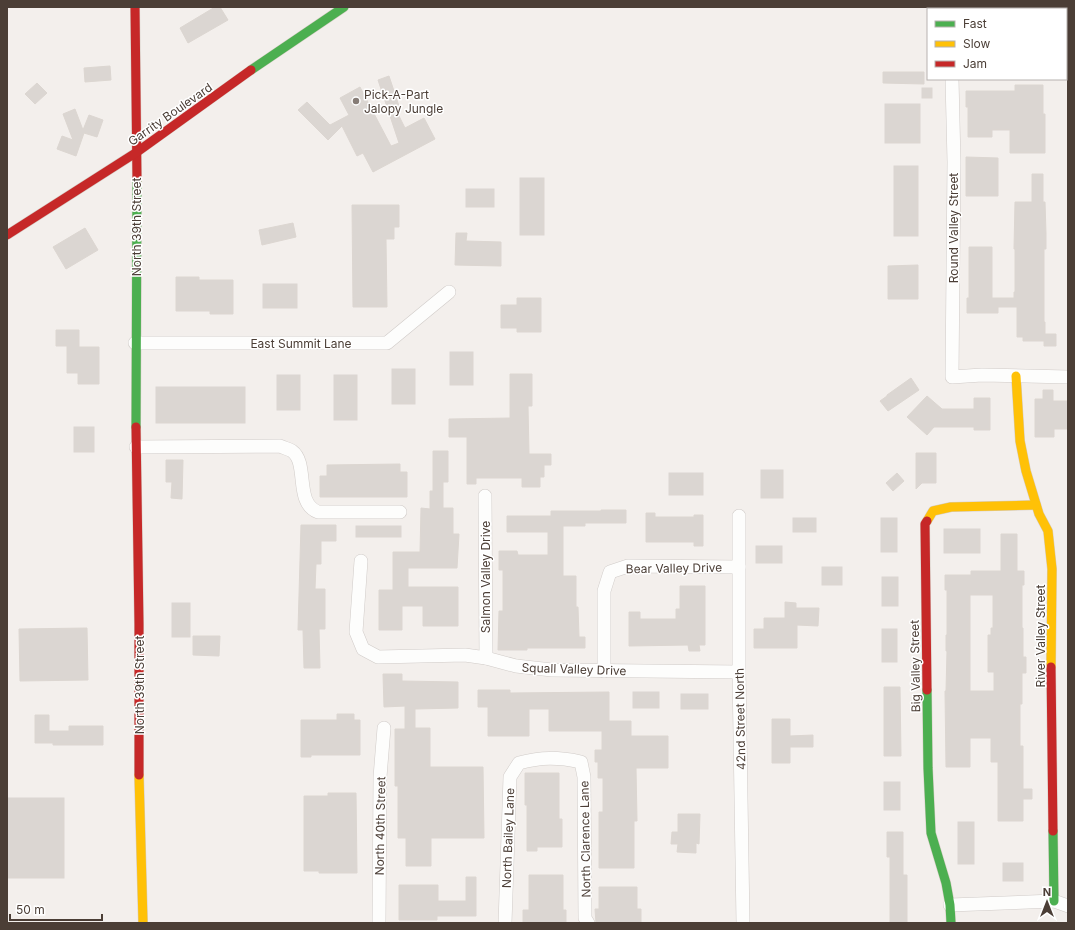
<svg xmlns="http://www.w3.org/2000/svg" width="1075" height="930" viewBox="0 0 1075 930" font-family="Inter,sans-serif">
<rect width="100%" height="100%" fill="#f3efec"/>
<g fill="#dbd6d2" stroke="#dcd6d1" fill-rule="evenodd">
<path d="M215,7h5l8,13 -40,23 -8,-15z"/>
<path d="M110,66l1,14 -26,2 -1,-14z"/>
<path d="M883,72h41v12l-41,-1z"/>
<path d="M389,76l10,30 -4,2 10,20 19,-10 11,21 -62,33 -10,-19 -6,3 -15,-30 -14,14 -30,-30 9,-8 23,23 19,-10 -9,-17 20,-11 31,59 8,-3 -21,-63z"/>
<path d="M37,83l10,10 -12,11 -10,-10z"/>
<path d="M1015,85h28v29h2v39h-35v-23h-18v7h-24v-30h-2v-16h49z"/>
<rect x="922" y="88" width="10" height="10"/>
<rect x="885" y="104" width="35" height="39"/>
<path d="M75,109l8,21 6,-15 14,5 -6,17 -13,-4 -8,23 -19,-7 5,-13 11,4 -10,-26z"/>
<path d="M966,157l32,1v38h-32z"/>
<rect x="894" y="166" width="24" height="70"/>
<path d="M1032,174h11v28h2l1,32v15h-2v73h1v12h11v12h-12v-5h-21v-4h-6v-30h-19v6h-31v-15h2v-51h23v51h22v-6h1v-43h-1l1,-47h17z"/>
<rect x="520" y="178" width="24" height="57"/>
<rect x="466" y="189" width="28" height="18"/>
<path d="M352,205h47v22h-5v12h-8l1,68h-34z"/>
<path d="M293,223l3,14 -34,8 -3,-15z"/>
<path d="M85,228l13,22 -32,19 -13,-22z"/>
<path d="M456,233h11l-1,8 35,1v24l-46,-1z"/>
<path d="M918,265v34h-30v-33z"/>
<path d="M176,277h23v3h34v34h-23v-3h-34z"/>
<rect x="263" y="284" width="34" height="24"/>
<path d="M517,298h24v34h-24v-4h-16v-23h16z"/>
<path d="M56,330h23v17h20v37h-21v-11h-11v-27h-11z"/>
<rect x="450" y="352" width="23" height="33"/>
<rect x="392" y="369" width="23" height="35"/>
<path d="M510,374h22v32h-4l1,48h22v11h-7v12h-4v10h-18v-9h-46v6h-9v-47h-18v-18l61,-1z"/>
<rect x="277" y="375" width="23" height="35"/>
<rect x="334" y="375" width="23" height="45"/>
<path d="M911,378l8,12 -31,21 -8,-10 7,-5v-1z"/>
<rect x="156" y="387" width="89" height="36"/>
<path d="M1043,390h10v11h15v28h-14v8h-19v-38h8z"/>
<path d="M927,396l15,13h32v-11h16v32h-16v-3h-40l-7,8 -20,-18z"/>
<rect x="74" y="427" width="20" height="25"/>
<path d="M433,451h15v31h-5v26h10v26h6l-2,34h-49v19h50v39h-35v-20h-21v24h-23v-40h14v-38h27l1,-44 9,1v-18h3z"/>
<path d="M916,453h20v30h-14l-6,6z"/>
<path d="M166,460h17l-1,39 -11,-1 1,-16h-6z"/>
<path d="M400,464v8h7v25h-87v-21h7v-11z"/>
<rect x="761" y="470" width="22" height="28"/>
<rect x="669" y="473" width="34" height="22"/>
<path d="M897,473l7,8 -11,10 -7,-8z"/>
<path d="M601,510h25v13h-41v3h-22v50h13v31h2l1,30h6v11h-58v2h-29l1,-39h4v-41h-4v-19h18l1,4h30v-23h-41v-16h44v-5h50z"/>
<path d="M646,513h9v4h39v-2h9v31h-9v-4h-48z"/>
<rect x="793" y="518" width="23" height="14"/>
<rect x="881" y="518" width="16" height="34"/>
<path d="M301,525h35v16h-15v23h-5l-1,25h10v40h-6l1,39h-16l-1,-38h-5z"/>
<rect x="356" y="526" width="45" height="11"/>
<rect x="944" y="529" width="36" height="24"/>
<path d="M1001,534h16v37h7v14h-2v43h1v29h3v16h-4v31h-2v42h3v43h9v10h-9v22h-25v-59h-7v-24h-21v29h-24l-1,-76h1l1,-40h-1v-16h1v-45h-2v-15h26v-4h30zM970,595h23v33h-2v7h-3v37h6v19h-24z"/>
<rect x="756" y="546" width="26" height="17"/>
<rect x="822" y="567" width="20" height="18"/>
<rect x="882" y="577" width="16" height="29"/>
<path d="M680,586h25v59h-6l1,6h-11l-1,-6 -59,1v-34h11v7h36v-10h4z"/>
<path d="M785,602l11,1v5h23l-1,18 -21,-1v23h-43v-19h10v-11h21z"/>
<rect x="172" y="603" width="18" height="34"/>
<path d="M87,628l1,52 -68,1 -1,-52z"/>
<rect x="882" y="629" width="15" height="33"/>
<path d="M193,636h27l-1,20 -26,-1z"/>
<path d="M383,674h19v7l56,1v26l-43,1v19h15v39h53l1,71h-53v28h-25v-28h-8v-52h-3v-57h10v-23l-21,1z"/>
<path d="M884,687h16l1,69h-17z"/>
<path d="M478,690h32v3l99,-1v29h22v15h37v32h-32l1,53h-3v47h-35v-56h4v-34h-5v-16h-3v-12h7v-19h-53v-22h-20v27h-41v-29h-10z"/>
<rect x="633" y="692" width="26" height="16"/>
<rect x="681" y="694" width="27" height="15"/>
<path d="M337,714h17v6h6v35h-49v2h-10v-37h36z"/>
<path d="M35,715h14v16h20v-5h34v19h-50v-2h-18z"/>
<path d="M772,719h18v17l23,-1v12h-23v16h-18z"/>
<path d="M525,773h34v46h3v28h-25v4h-10v-46h-2z"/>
<rect x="884" y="782" width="16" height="28"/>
<path d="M328,793h28l1,80h-38v-2h-15v-75h24z"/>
<rect x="7" y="798" width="57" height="80"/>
<path d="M678,814h22l-1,30 -3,-1v10l-19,-1 1,-8h-7l1,-12h6z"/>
<rect x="958" y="822" width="16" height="42"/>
<path d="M887,832h16v43h4v48h-17v-66h-3z"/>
<rect x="1003" y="863" width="20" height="18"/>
<path d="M529,875h34v35h3v13h-43v-13h6z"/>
<path d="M466,877h10v39h-39v4h-38v-35h39v16h28z"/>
<path d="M599,887h38v22h4v14h-45l-1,-14h4z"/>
</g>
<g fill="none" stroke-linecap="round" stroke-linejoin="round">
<defs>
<g id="street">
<path d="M950,7v2"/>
<path d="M952,79l2,83 -2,215 30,-2 86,2"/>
<path d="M135,343h252l62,-51"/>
<path d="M136,447l144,-1c4,2 9,3 12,5 17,12 2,52 26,61h82"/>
<path d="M485,496l1,162"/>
<path d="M739,516v156l4,251"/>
<path d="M361,561l-5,71 7,17 15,8 87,-2 21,3 30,8 36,4 187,2"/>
<path d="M604,671v-80l6,-19 18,-6 111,1"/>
<path d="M950,905l104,-4 14,5"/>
<path d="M379,923l1,-146 4,-49"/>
<path d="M505,923l5,-146 9,-14c23,-6 38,-6 62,-1l3,15 1,141 3,5"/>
</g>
<g id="fast">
<path d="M251,70l93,-63"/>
<path d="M136,427l1,-247"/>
<path d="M927,690l1,78 3,65 15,50 4,22 1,18"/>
<path d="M1053,831l1,70"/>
</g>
<g id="slow">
<path d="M1016,376l4,65 6,30 13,43 9,17 4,38 -1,98"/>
<path d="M927,521l6,-10 18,-4 85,-2"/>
<path d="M139,775l4,148"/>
</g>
<g id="jam">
<path d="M135,7l2,173"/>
<path d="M7,235l130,-83 114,-82"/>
<path d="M136,427l3,197v151"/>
<path d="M927,521l-2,3 2,166"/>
<path d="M1051,667l2,164"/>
</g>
</defs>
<use href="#street" stroke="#d0cbc8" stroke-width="14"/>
<use href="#fast" stroke="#d5ccc4" stroke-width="10"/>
<use href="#slow" stroke="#d5ccc4" stroke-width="10"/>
<use href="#jam" stroke="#d5ccc4" stroke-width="10"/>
<use href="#street" stroke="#fdfdfc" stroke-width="13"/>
<use href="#fast" stroke="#4caf50" stroke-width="9"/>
<use href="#slow" stroke="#ffc107" stroke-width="9"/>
<use href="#jam" stroke="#c62828" stroke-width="9"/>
</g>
<circle fill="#867c76" stroke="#fff" stroke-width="1.5" cx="356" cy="101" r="4"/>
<g text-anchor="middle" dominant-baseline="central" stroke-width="3" stroke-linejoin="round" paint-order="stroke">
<g font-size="12" fill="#4b3e36" stroke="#fff" text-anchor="start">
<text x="364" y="94">Pick-A-Part<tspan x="364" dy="14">Jalopy Jungle</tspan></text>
</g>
<g font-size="12" fill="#4b3e36" stroke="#fff">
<text transform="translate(170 114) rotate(-35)">Garrity Boulevard</text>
<text transform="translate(136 227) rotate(-90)">North 39th Street</text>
<text transform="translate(953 228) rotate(-90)">Round Valley Street</text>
<text x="301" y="343">East Summit Lane</text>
<text transform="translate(674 568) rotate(-1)">Bear Valley Drive</text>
<text transform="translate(485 577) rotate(-90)">Salmon Valley Drive</text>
<text transform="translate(1040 636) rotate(-90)">River Valley Street</text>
<text transform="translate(915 666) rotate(-91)">Big Valley Street</text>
<text transform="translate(574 669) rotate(2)">Squall Valley Drive</text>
<text transform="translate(139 685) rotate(-90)">North 39th Street</text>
<text transform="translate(740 719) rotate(-91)">42nd Street North</text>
<text transform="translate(380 826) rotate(-89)">North 40th Street</text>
<text transform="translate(508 838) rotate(-88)">North Bailey Lane</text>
<text transform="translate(585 839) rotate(-91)">North Clarence Lane</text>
</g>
</g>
<rect width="1075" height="930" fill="none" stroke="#4b3e36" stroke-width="16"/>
<rect x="927" y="8" width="140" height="72" fill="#ffffff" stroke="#b7b2af"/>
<rect x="935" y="21" width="20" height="6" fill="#4caf50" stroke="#b7b2af"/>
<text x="963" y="28" font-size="12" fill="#4b3e36">Fast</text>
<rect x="935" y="41" width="20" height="6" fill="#ffc107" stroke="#b7b2af"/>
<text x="963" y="48" font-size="12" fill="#4b3e36">Slow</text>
<rect x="935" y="61" width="20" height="6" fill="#c62828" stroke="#b7b2af"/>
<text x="963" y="68" font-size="12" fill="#4b3e36">Jam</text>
<g transform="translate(1047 902)" stroke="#ffffff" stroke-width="3" paint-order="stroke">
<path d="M0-3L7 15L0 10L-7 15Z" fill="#4b3e36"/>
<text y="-6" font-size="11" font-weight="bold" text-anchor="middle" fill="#4b3e36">N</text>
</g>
<path d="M10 914v6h92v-6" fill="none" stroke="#4b3e36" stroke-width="2"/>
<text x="16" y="914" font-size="12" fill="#4b3e36" stroke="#ffffff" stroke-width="3" paint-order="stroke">50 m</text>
</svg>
